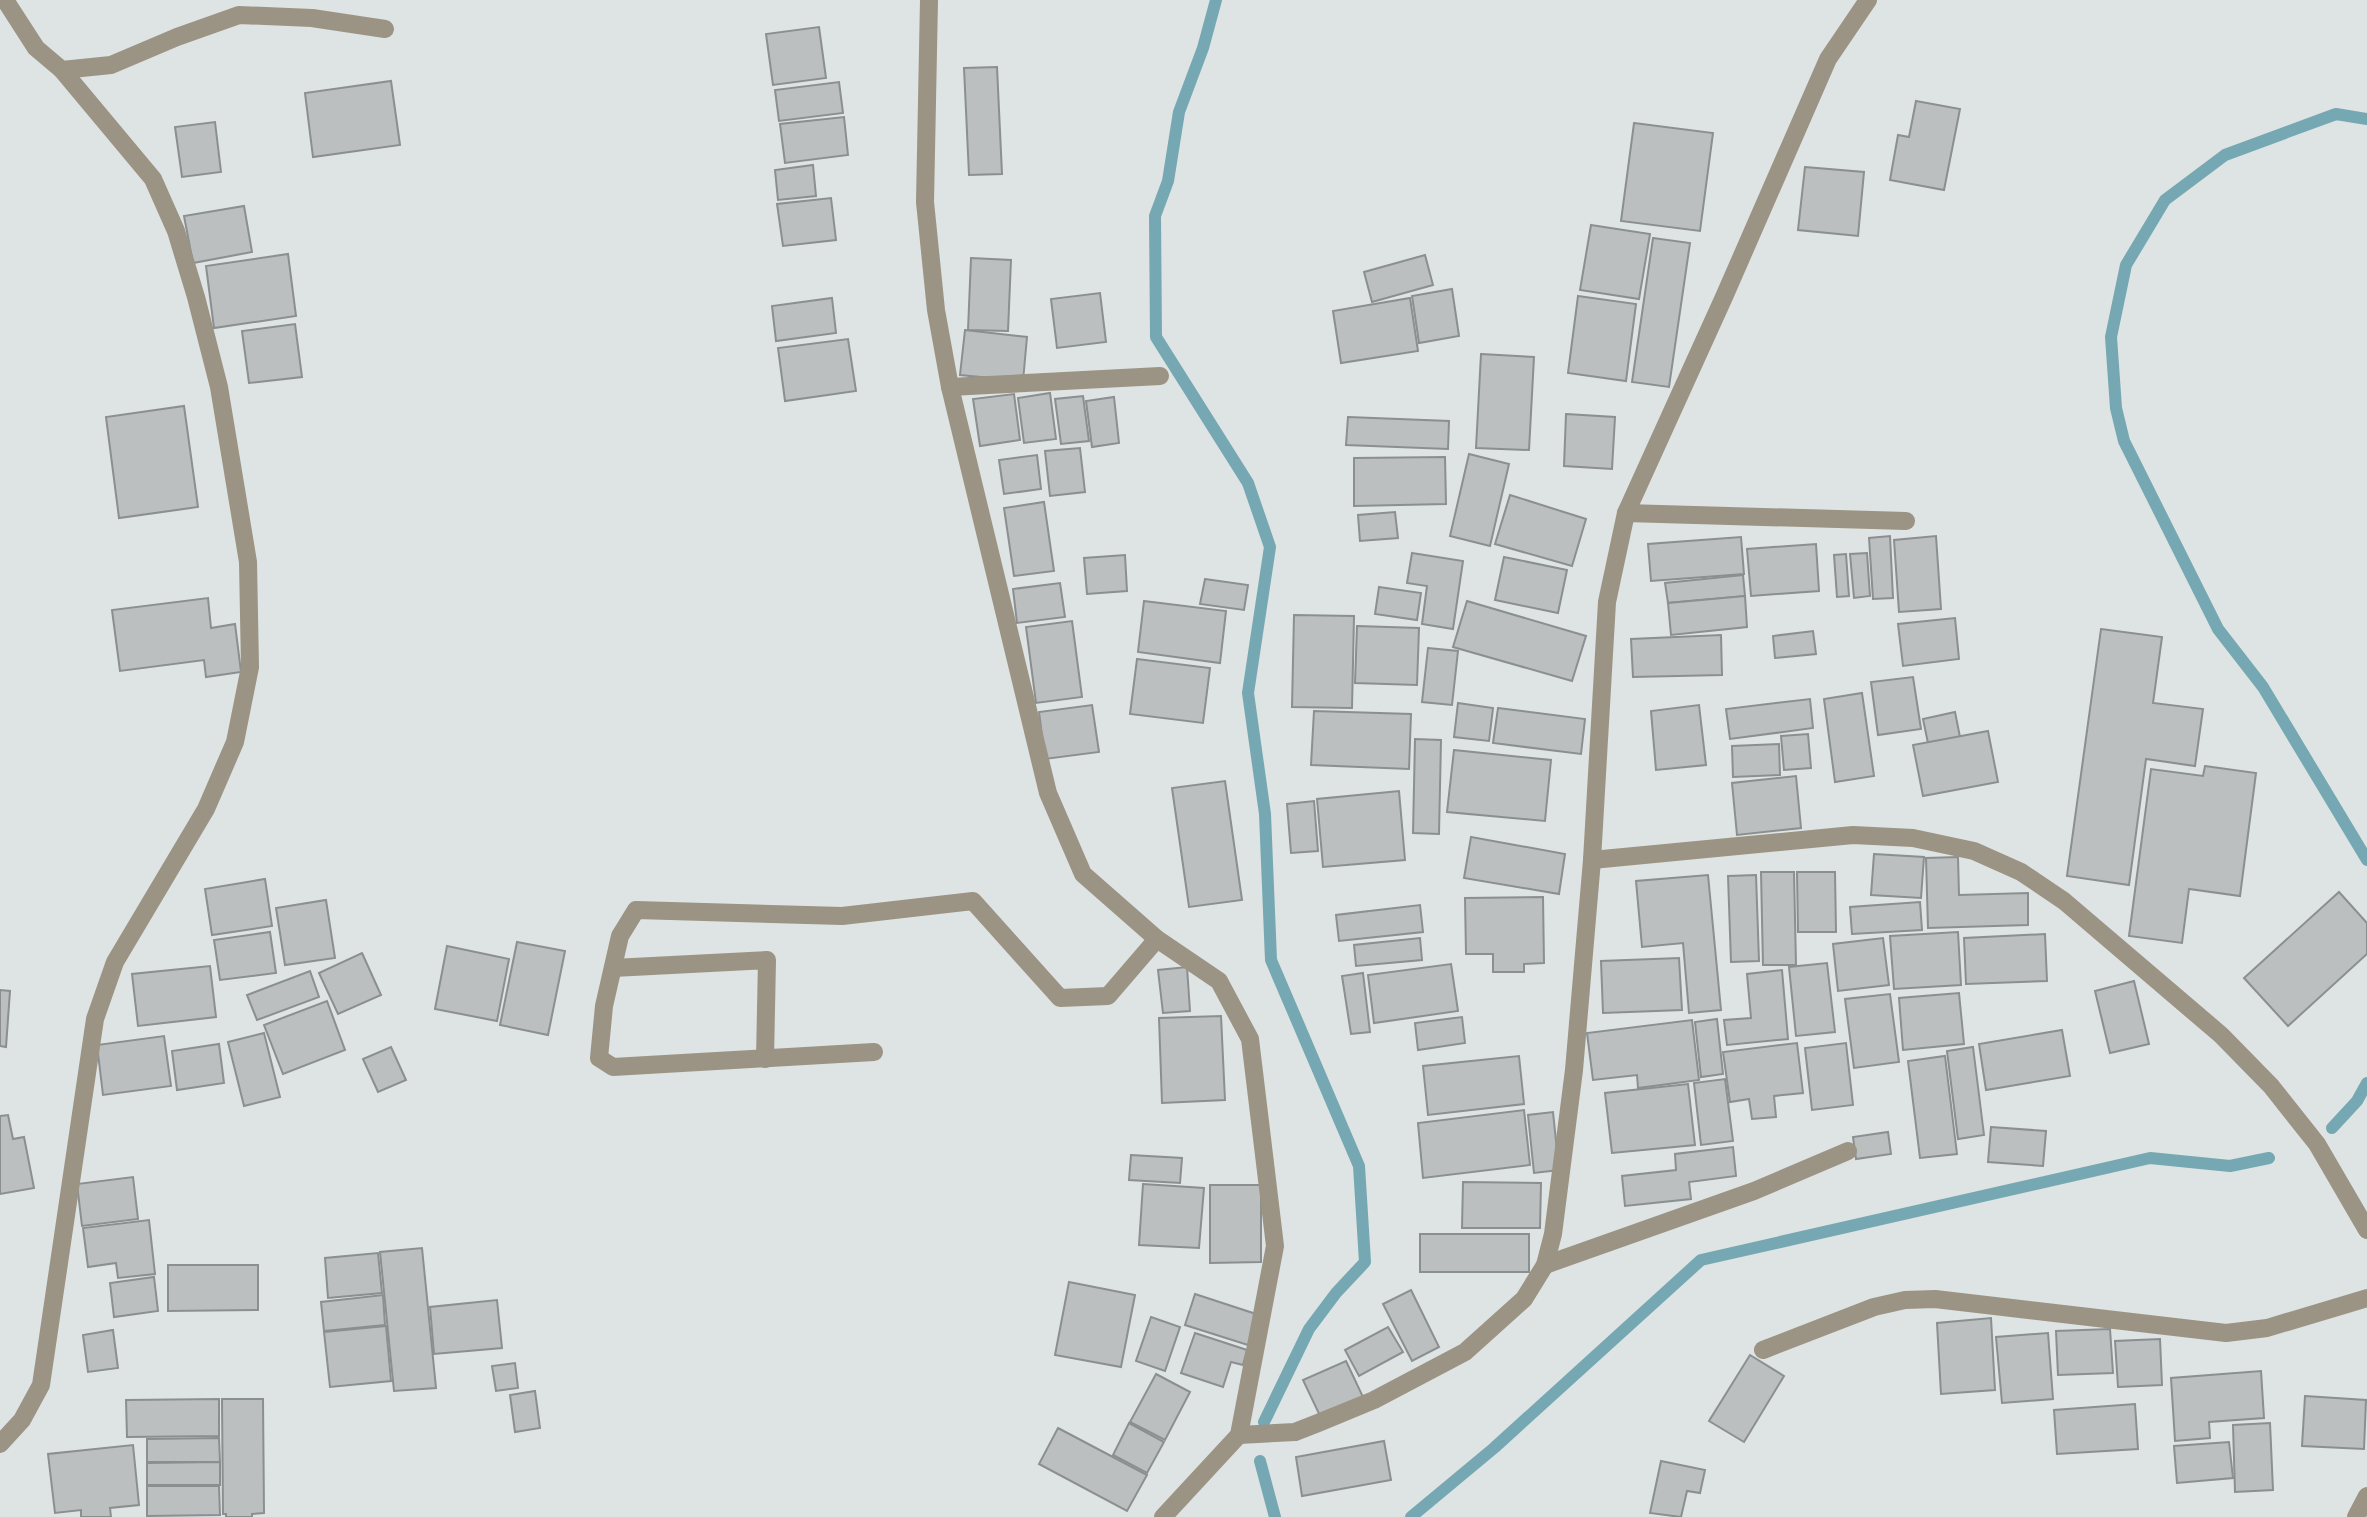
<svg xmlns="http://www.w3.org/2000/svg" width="2367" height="1517" viewBox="0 0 2367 1517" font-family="'Alegreya Sans',sans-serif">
<rect width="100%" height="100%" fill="#dee3e3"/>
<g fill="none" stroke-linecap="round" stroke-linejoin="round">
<g stroke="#75a8b2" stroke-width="12">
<path d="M1216,0l-13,48 -24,64 -11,69 -13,35 1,121 92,146 22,64 -22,146 17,121 6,146 88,206 6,96 -29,31 -27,36 -45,93"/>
<path d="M2367,119l-31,-5 -111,41 -60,45 -39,65 -15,72 5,71 8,33 94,188 45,58 104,173"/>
<path d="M2332,1128l25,-27 10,-18"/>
<path d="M1260,1461l15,56"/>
<path d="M1411,1517l83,-69 207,-188 449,-102 80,8 39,-8"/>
</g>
</g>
<g fill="#bbbfc0" stroke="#8b8f90" stroke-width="2">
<path d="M819,27l7,51 -53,7 -7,-51z"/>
<path d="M997,67l5,107 -33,1 -5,-107z"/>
<path d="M391,81l9,64 -87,12 -8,-64z"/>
<path d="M839,82l4,31 -64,8 -4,-31z"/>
<path d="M1916,101l44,8 -16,81 -54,-10 8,-45 11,2z"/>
<path d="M844,117l4,38 -63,8 -5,-39z"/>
<path d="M215,122l6,50 -39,5 -7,-50z"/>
<path d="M1634,123l79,10 -13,98 -79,-10z"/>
<path d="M813,165l3,31 -38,4 -3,-30z"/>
<path d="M1805,167l59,5 -6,64 -60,-6z"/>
<path d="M831,198l5,42 -53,6 -6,-42z"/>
<path d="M244,206l8,46 -59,11 -9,-47z"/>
<path d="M1591,225l59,9 -11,65 -59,-9z"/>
<path d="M1653,238l37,5 -21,144 -37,-5z"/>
<path d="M288,254l8,62 -82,12 -8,-62z"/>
<path d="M1425,255l8,30 -61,17 -8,-30z"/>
<path d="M971,258l40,2 -3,71 -40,-1z"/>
<path d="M1452,289l7,47 -40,7 -7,-47z"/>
<path d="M1100,293l6,49 -49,6 -6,-49z"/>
<path d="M1578,296l58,8 -10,77 -58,-8z"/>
<path d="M832,298l4,35 -60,8 -4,-35z"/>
<path d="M1410,298l8,53 -77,12 -8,-52z"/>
<path d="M295,324l7,53 -53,6 -7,-52z"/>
<path d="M965,330l62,7 -4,44 -63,-6z"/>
<path d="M848,339l8,52 -71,10 -7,-53z"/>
<path d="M1481,354l53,3 -5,93 -53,-2z"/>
<path d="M1050,393l6,46 -32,4 -6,-45z"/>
<path d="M1014,394l6,46 -40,6 -7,-47z"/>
<path d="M1083,396l6,45 -28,3 -6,-45z"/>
<path d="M1114,397l5,46 -27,4 -6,-46z"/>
<path d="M184,406l14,101 -79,11 -13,-101z"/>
<path d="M1566,414l49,3 -3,52 -48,-3z"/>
<path d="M1348,417l101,4 -1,28 -102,-4z"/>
<path d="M1080,448l5,44 -35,4 -5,-45z"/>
<path d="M1469,454l40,10 -19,82 -40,-10z"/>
<path d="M1037,455l4,34 -37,5 -5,-34z"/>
<path d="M1445,457l1,47 -92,2v-48z"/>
<path d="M1510,495l76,24 -14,47 -77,-22z"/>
<path d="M1044,502l10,69 -40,5 -10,-68z"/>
<path d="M1395,512l3,26 -38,3 -2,-26z"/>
<path d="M1890,536l3,62 -20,1 -4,-61z"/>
<path d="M1936,536l5,73 -42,3 -5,-72z"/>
<path d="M1741,537l3,37 -93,7 -3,-37z"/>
<path d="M1816,544l3,47 -68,5 -4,-47z"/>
<path d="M1412,553l51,8 -10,68 -31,-5 5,-38 -20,-3z"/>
<path d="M1867,553l3,43 -16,2 -4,-44z"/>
<path d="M1846,554l3,42 -12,1 -3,-42z"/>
<path d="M1125,555l2,36 -40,3 -3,-36z"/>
<path d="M1504,557l63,13 -9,43 -63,-13z"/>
<path d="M1743,575l2,21 -77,7 -3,-20z"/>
<path d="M1205,579l43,6 -4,25 -44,-6z"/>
<path d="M1060,583l5,34 -48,6 -4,-34z"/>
<path d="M1379,587l42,6 -4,27 -42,-6z"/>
<path d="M1745,596l2,31 -76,8 -3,-32z"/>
<path d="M208,598l3,30 24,-4 6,48 -35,5 -2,-17 -84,11 -8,-61z"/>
<path d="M1144,601l82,10 -6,52 -82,-11z"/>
<path d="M1467,601l119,35 -14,45 -119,-34z"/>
<path d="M1294,615l60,1 -2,92 -60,-1z"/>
<path d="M1955,618l4,41 -56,7 -5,-42z"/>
<path d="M1072,621l10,76 -46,6 -10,-76z"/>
<path d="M1357,626l62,2 -2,57 -62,-2z"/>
<path d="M2101,629l61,8 -9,66 50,6 -8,57 -49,-7 -17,126 -62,-9z"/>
<path d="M1813,631l3,23 -41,4 -2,-22z"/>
<path d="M1721,635l1,40 -89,2 -2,-38z"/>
<path d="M1428,648l30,3 -6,54 -30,-3z"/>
<path d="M1137,659l73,9 -7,55 -73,-9z"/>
<path d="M1913,677l8,52 -43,6 -7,-53z"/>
<path d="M1862,693l12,83 -39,6 -11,-83z"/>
<path d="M1810,699l3,29 -83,11 -4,-30z"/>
<path d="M1458,703l35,5 -4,33 -35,-4z"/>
<path d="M1092,705l7,47 -54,7 -6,-47z"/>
<path d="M1699,705l7,60 -50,5 -5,-59z"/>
<path d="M1498,708l87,11 -4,35 -88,-11z"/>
<path d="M1314,711l97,3 -2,55 -98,-4z"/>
<path d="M1955,712l5,25 -32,6 -5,-24z"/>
<path d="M1988,731l10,51 -75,14 -10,-51z"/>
<path d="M1808,734l3,34 -27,2 -3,-34z"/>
<path d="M1415,739l26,1 -2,94 -26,-1z"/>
<path d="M1779,744l1,31 -47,2 -1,-31z"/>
<path d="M1454,750l97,10 -6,61 -98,-9z"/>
<path d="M2205,766l51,7 -16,123 -51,-7 -7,54 -53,-7 22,-167 52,7z"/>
<path d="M1796,776l5,52 -64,7 -5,-52z"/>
<path d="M1225,781l17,119 -53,7 -17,-119z"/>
<path d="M1399,791l6,69 -82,7 -6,-68z"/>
<path d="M1314,801l4,50 -27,2 -4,-49z"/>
<path d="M1471,837l94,17 -6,40 -95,-16z"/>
<path d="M1874,854l50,3 -3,41 -50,-3z"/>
<path d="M1958,857l1,38 69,-2v32l-100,3 -2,-70z"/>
<path d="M1761,872h33l2,93h-33z"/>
<path d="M1797,872h38l1,60h-38z"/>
<path d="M1708,875l13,135 -32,3 -6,-70 -41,4 -6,-66z"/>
<path d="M1756,875l3,86 -28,1 -3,-86z"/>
<path d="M265,879l7,47 -60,9 -7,-46z"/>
<path d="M2339,892l28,31v31l-79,72 -44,-48z"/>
<path d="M1543,897l1,66 -20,1v8h-31v-18h-27l-1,-56z"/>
<path d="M326,900l9,58 -50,7 -9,-57z"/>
<path d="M1920,902l2,28 -70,4 -2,-27z"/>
<path d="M1420,905l3,27 -84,9 -3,-26z"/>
<path d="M270,932l6,41 -56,7 -6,-40z"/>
<path d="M1958,932l3,53 -67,4 -4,-53z"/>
<path d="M2045,934l2,47 -81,3 -2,-46z"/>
<path d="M1420,938l2,22 -66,6 -2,-21z"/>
<path d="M1883,938l6,47 -51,6 -5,-47z"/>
<path d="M517,942l48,9 -17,84 -48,-10z"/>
<path d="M447,946l62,13 -12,62 -62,-12z"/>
<path d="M362,953l19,42 -43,19 -19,-41z"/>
<path d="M1679,958l3,52 -79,3 -2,-52z"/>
<path d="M1827,963l8,69 -39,4 -7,-69z"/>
<path d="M1451,964l7,47 -84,12 -6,-48z"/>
<path d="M210,966l6,51 -78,9 -6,-52z"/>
<path d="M1187,967l3,44 -27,2 -5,-43z"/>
<path d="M1782,970l6,69 -61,6 -3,-25 27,-2 -4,-44z"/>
<path d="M310,971l9,26 -62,23 -10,-25z"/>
<path d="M1363,973l7,59 -19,2 -9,-58z"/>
<path d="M2134,981l15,63 -39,9 -15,-62z"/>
<path d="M0,990l10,1 -4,56 -6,-1z"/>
<path d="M1959,993l5,51 -61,6 -4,-52z"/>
<path d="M1890,994l9,68 -45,6 -9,-69z"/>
<path d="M327,1001l18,49 -62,24 -19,-49z"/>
<path d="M1221,1016l4,84 -63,3 -3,-85z"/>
<path d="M1462,1017l3,26 -47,7 -3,-27z"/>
<path d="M1717,1019l6,55 -22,3 -6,-55z"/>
<path d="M1692,1020l7,60 -61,8 -1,-13 -44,5 -6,-47z"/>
<path d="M2062,1030l8,46 -84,14 -7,-46z"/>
<path d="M264,1033l16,64 -36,9 -16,-64z"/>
<path d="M164,1036l7,50 -68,9 -6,-50z"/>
<path d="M1797,1043l6,50 -29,3 2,21 -24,2 -3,-20 -19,3 -7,-50z"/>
<path d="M1846,1043l7,62 -41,5 -7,-62z"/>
<path d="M219,1044l5,39 -47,7 -5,-39z"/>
<path d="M391,1047l15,33 -28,12 -15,-33z"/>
<path d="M1973,1047l11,88 -26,4 -11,-88z"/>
<path d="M1519,1056l5,48 -96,11 -5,-49z"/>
<path d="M1945,1056l12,98 -37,4 -12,-97z"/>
<path d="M1725,1079l8,62 -32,4 -7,-62z"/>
<path d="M1688,1084l7,61 -83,8 -7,-60z"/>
<path d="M1524,1110l6,55 -107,13 -5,-55z"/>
<path d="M1553,1112l6,58 -25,3 -6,-58z"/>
<path d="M8,1115l5,24 11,-2 10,51 -34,6v-78z"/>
<path d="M1991,1127l55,4 -3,35 -55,-4z"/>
<path d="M1888,1132l3,22 -35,5 -3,-22z"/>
<path d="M1733,1147l3,29 -47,6 2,17 -66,7 -3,-30 54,-6 -1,-16z"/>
<path d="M1131,1155l51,3 -2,25 -51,-3z"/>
<path d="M133,1177l5,42 -56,7 -5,-42z"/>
<path d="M1463,1182l78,1 -1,45h-78z"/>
<path d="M1143,1184l61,4 -5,60 -60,-3z"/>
<path d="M1210,1185h51v77l-51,1z"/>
<path d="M149,1220l6,54 -37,4 -2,-15 -28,4 -5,-39z"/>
<rect x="1420" y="1234" width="109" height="38"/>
<path d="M422,1248l14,140 -42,3 -14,-139z"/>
<path d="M378,1253l4,40 -54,5 -3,-40z"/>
<path d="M168,1265h90v45l-90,1z"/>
<path d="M154,1277l4,34 -44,6 -4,-34z"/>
<path d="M1069,1282l66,13 -14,72 -66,-12z"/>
<path d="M1411,1290l28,57 -27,14 -29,-57z"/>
<path d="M1195,1294l64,21 -11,30 -63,-20z"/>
<path d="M383,1295l2,30 -61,6 -3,-29z"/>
<path d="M497,1300l5,48 -68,6 -4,-47z"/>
<path d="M1151,1317l29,10 -15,44 -29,-10z"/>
<path d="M1991,1318l4,72 -54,4 -4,-71z"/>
<path d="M386,1326l5,55 -61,6 -6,-55z"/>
<path d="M1388,1327l15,25 -44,24 -14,-26z"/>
<path d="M2110,1329l3,44 -55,2 -2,-44z"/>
<path d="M113,1330l5,38 -30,4 -5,-37z"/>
<path d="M1195,1333l52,17 -4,15 -12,-3 -8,25 -42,-14z"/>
<path d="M2048,1333l5,66 -51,4 -6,-66z"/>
<path d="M2160,1339l2,46 -44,2 -3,-46z"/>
<path d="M1750,1355l34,21 -40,66 -35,-21z"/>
<path d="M1346,1361l17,36 -42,21 -18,-38z"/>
<path d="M515,1363l3,25 -22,3 -4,-25z"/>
<path d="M2261,1371l3,47 -55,4 1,16 -35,3 -4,-63z"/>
<path d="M1156,1374l34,18 -25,48 -35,-18z"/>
<path d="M535,1391l5,37 -25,4 -5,-37z"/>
<path d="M2305,1396l61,4 -2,49 -62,-3z"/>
<path d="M219,1399v37l-92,1 -1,-37z"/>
<path d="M222,1399h41l1,114 -12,1v3h-26v-3h-3z"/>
<path d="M2135,1404l3,45 -81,5 -3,-44z"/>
<path d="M1129,1423l35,19 -17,31 -34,-18z"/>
<path d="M2270,1423l3,67 -38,2 -2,-67z"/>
<path d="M1058,1428l89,47 -20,36 -88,-47z"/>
<path d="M219,1438l1,24h-73v-23z"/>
<path d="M1384,1441l7,39 -89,16 -6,-39z"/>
<path d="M2229,1442l4,36 -56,5 -3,-37z"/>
<path d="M133,1445l6,60 -29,3 1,9h-30v-7l-26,3 -7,-59z"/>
<path d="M1661,1461l44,9 -5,23 -13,-2 -6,26 -31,-4z"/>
<path d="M220,1462v23h-73v-22z"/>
<path d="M147,1486h72l1,29 -73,1z"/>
</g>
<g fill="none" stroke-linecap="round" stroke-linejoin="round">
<g stroke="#9b9383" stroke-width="18">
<path d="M5,0l31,48 26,22 49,-5 66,-28 62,-22 73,3 73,11"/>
<path d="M929,0l-4,202 11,108 14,77 98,406 35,81 74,65 62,42 31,58 25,207 -36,189 -76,82"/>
<path d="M950,387l210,-11"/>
<path d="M1626,513l280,8"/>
<path d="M1592,860l261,-25 60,3 61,13 47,21 43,29 157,134 50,51 46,58 50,86"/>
<path d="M613,968l154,-8 -2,99"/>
<path d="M874,1052l-261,15 -14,-9 5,-52 16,-70 16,-26 206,6 131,-15 87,97 48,-2 49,-57"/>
<path d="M1545,1265l209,-74 94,-40"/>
<path d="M1763,1350l111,-43 31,-7 30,-1 291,34 41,-5 100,-30"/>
<path d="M1239,1435l56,-3 23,-9 56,-23 91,-48 59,-53 21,-34 8,-31 21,-164 18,-210 15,-258 19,-89 98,-216 104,-238 40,-59"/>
<path d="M0,1444l22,-24 19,-35 54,-366 20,-57 91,-153 29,-67 15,-75 -2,-105 -29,-175 -23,-90 -20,-66 -23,-52 -91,-109"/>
<path d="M2356,1517l11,-21"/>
</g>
</g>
</svg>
